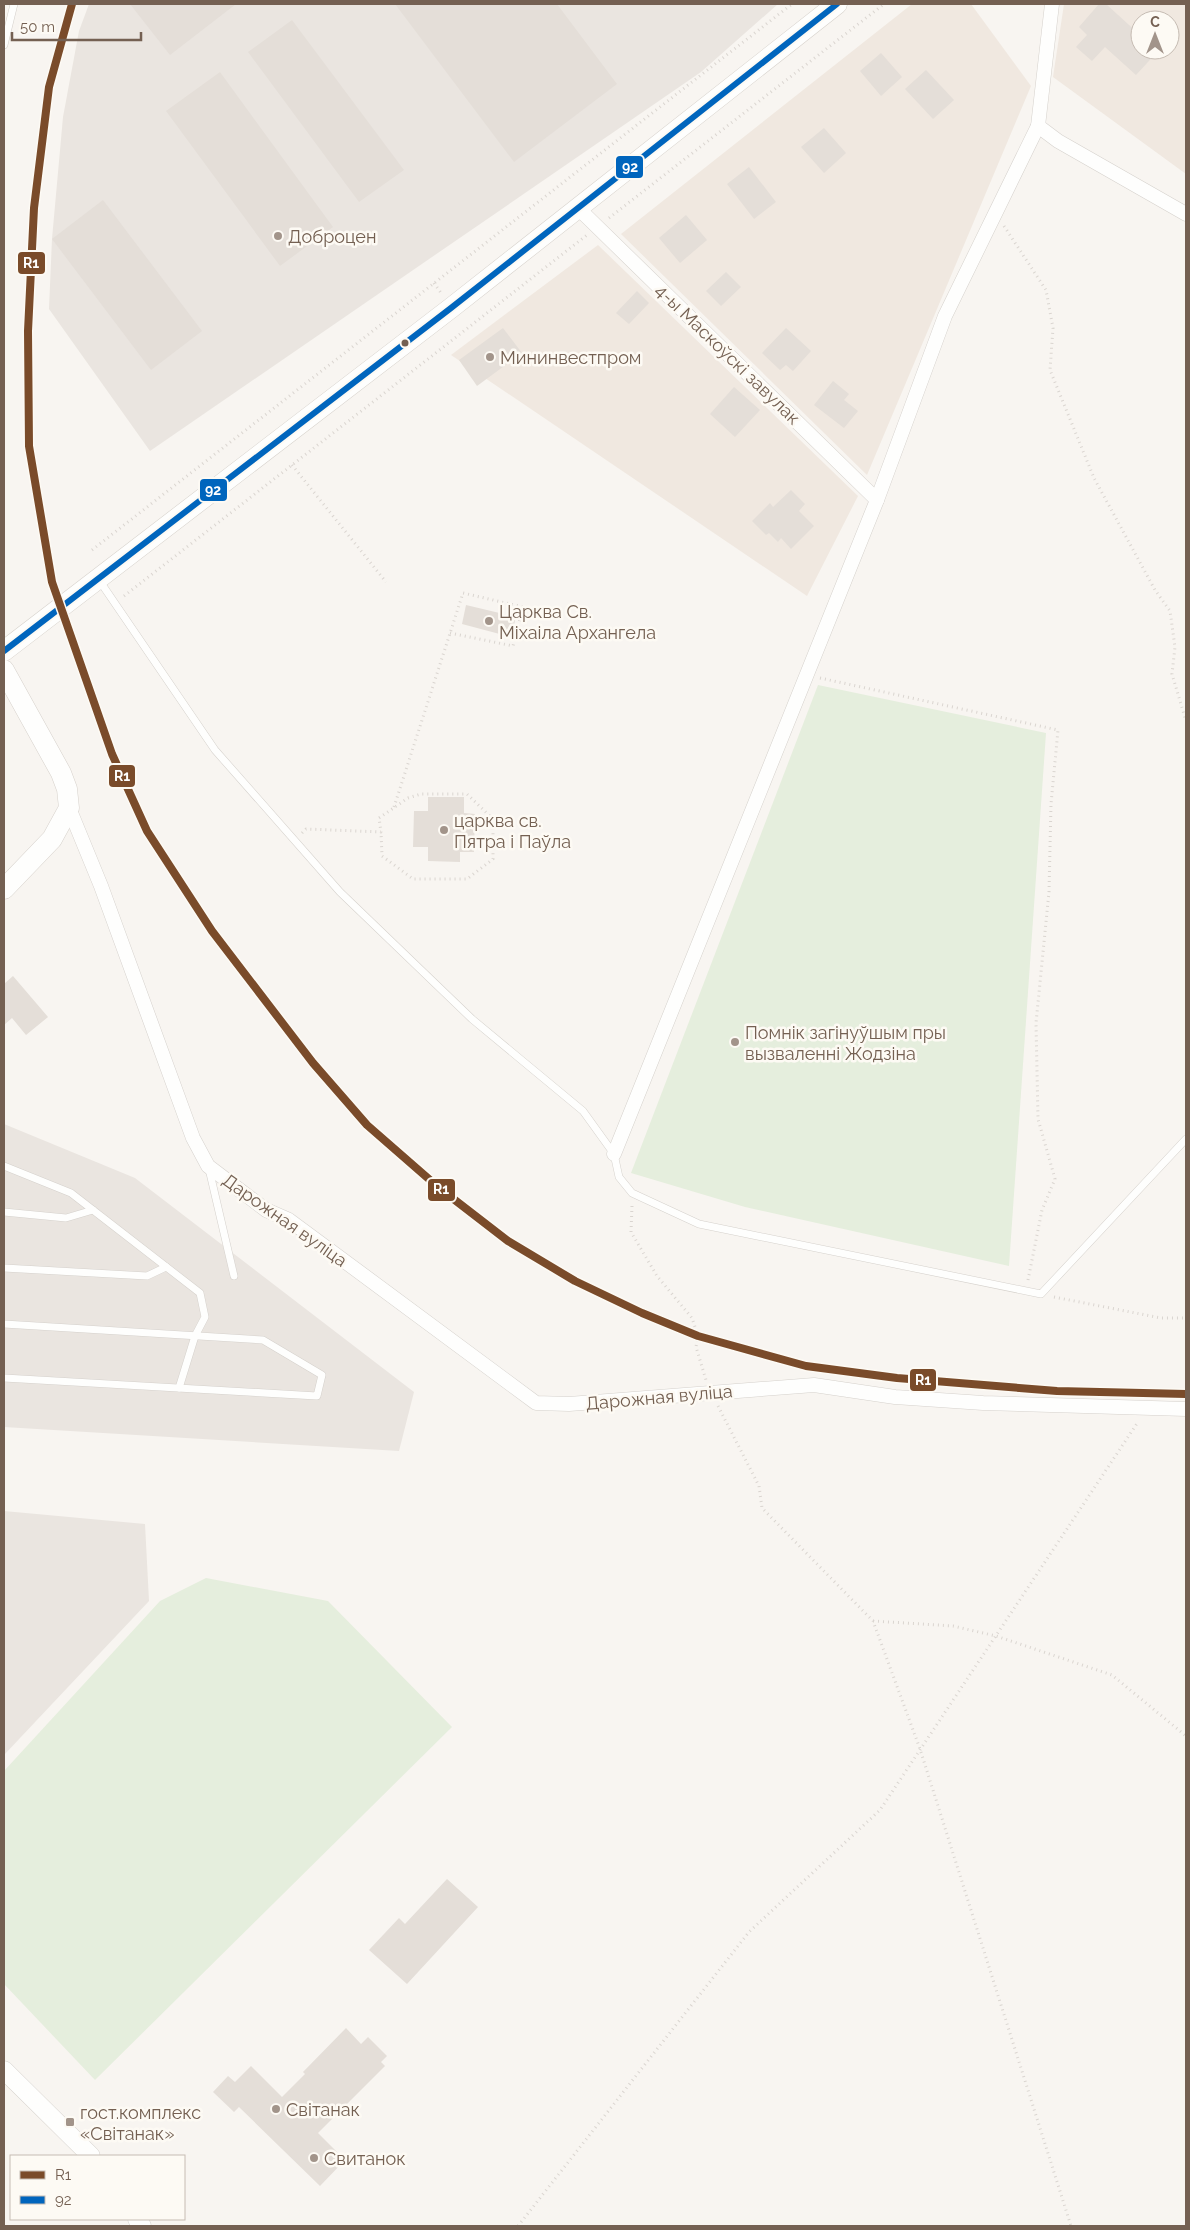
<svg xmlns="http://www.w3.org/2000/svg" width="1190" height="2230" viewBox="0 0 1190 2230" font-family="Raleway,sans-serif">
<rect width="100%" height="100%" fill="#f8f5f1"/>
<g fill="#f0e8e0" fill-rule="evenodd">
<path d="M912,4h59l60,82 -164,389 -246,-241z"/>
<path d="M1064,4h122v170l-133,-97zM1140,20h30v30h-30z"/>
<path d="M598,245l260,251 -51,100 -356,-241z"/>
</g>
<g fill="#eae5e0">
<path d="M89,4h689l-77,68 -551,379 -101,-142 3,-70 11,-122 16,-86z"/>
<path d="M4,1124l131,54 279,214 -15,59 -395,-24z"/>
<path d="M4,1511l141,13 4,77 -145,154z"/>
</g>
<g fill="#e5eedd">
<path d="M818,685l228,48 -37,533 -264,-59 -114,-34z"/>
<path d="M206,1578l122,23 124,126 -357,353 -91,-96v-213l156,-170z"/>
</g>
<g fill="#e4ded8">
<path d="M130,4h106l-66,51z"/>
<path d="M395,4h162l60,80 -103,78z"/>
<path d="M1099,4h7l34,31v15h19l-23,25 -31,-28 -13,14 -16,-14 11,-12 -8,-8z"/>
<path d="M292,20l112,150 -45,32 -111,-150z"/>
<path d="M881,53l21,24 -21,19 -21,-25z"/>
<path d="M926,70l28,30 -21,19 -28,-30z"/>
<path d="M220,72l113,155 -53,39 -114,-155z"/>
<path d="M824,128l22,25 -22,20 -23,-26z"/>
<path d="M749,167l27,35 -22,17 -27,-35z"/>
<path d="M103,200l99,131 -51,39 -99,-131z"/>
<path d="M686,215l21,25 -27,23 -21,-25z"/>
<path d="M726,272l15,15 -20,19 -15,-15z"/>
<path d="M637,291l12,12 -20,21 -13,-11z"/>
<path d="M503,328l19,25 -45,33 -18,-26z"/>
<path d="M786,328l25,23 -18,20 -7,-6 -6,5 -18,-17z"/>
<path d="M833,381l16,13 -5,6 14,11 -14,17 -30,-23z"/>
<path d="M734,387l26,23 -25,27 -25,-23z"/>
<path d="M791,490l14,14 -6,7 15,15 -23,23 -10,-11 -3,4 -9,-9 -3,2 -14,-14 18,-18 3,4z"/>
<path d="M466,605l50,12 -5,20 -49,-13z"/>
<path d="M428,797h36v16l11,1 -1,38h-14v10l-32,-1v-14h-15l1,-36h14z"/>
<path d="M13,976l35,41 -22,18 -14,-17 -8,7v-41z"/>
<path d="M447,1879l31,28 -71,77 -38,-34 30,-32 6,6z"/>
<path d="M346,2028l15,16 7,-7 19,19 -6,6 4,4 -67,67 27,27 -25,26 -81,-79 -5,5 -21,-20 15,-16 7,6 16,-16 31,31 23,-23 -2,-2z"/>
</g>
<g fill="none" stroke-linecap="round" stroke-linejoin="round">
<defs>
<g id="service">
<path d="M4,45l10,-41"/>
<path d="M99,580l116,170 125,142 132,127 111,92 31,43 5,23 13,16 67,31 342,70 145,-155"/>
<path d="M4,1166l67,27 129,100 5,24 -10,19 -16,52"/>
<path d="M209,1169l25,107"/>
<path d="M4,1212l62,6 27,-8"/>
<path d="M4,1268l143,8 19,-9"/>
<path d="M4,1324l259,16 59,35 -5,21 -313,-18"/>
</g>
<g id="minor">
<path d="M1038,126l20,15 128,73"/>
<path d="M579,209l298,291"/>
<path d="M69,808l32,78 92,252 15,28 58,44 23,10 247,183 33,1 245,-19 81,12 88,6 203,6"/>
<path d="M614,1154l263,-654 68,-184 93,-190 14,-122"/>
</g>
<g id="tertiary">
<path d="M4,2070l87,86"/>
<path d="M137,2219l5,7"/>
</g>
<g id="secondary">
<path d="M4,651l447,-343 386,-304"/>
<path d="M4,670l57,103 6,16 2,19 -17,31 -48,50"/>
</g>
</defs>
<use href="#service" stroke="#d5d1cc" stroke-width="8"/>
<use href="#minor" stroke="#d5d1cc" stroke-width="15"/>
<use href="#tertiary" stroke="#d5d1cc" stroke-width="19"/>
<use href="#secondary" stroke="#d6d1cb" stroke-width="21"/>
<g stroke="#dad5d0" stroke-width="3" stroke-dasharray="1 4" stroke-linecap="butt">
<path d="M609,218l275,-214"/>
<path d="M1004,226l42,64 7,38 -3,42 44,108 61,112 15,21 5,36 -3,27 14,47"/>
<path d="M434,283l7,10"/>
<path d="M292,465l94,117"/>
<path d="M92,550l700,-546"/>
<path d="M124,596l463,-361"/>
<path d="M820,678l238,52 -7,74 -2,88 -13,131 2,96 17,60 -13,31 -14,70"/>
<path d="M394,807l69,-214 60,14 -10,39 -63,-13"/>
<path d="M302,833l4,-4 75,3 -2,-14 29,-20 13,-4h46l26,25v40l-26,20h-54l-31,-23 -1,-24"/>
<path d="M632,1206l-1,26 26,44 35,42 6,18 -2,11 10,33"/>
<path d="M1054,1297l107,21h25"/>
<path d="M718,1406l41,80 3,22 111,113 47,128 151,477"/>
<path d="M873,1621l80,5 43,10 116,39 74,61"/>
<path d="M518,2226l231,-294 131,-122 258,-388"/>
</g>
<use href="#service" stroke="#fefefd" stroke-width="7"/>
<use href="#minor" stroke="#fefefd" stroke-width="14"/>
<use href="#tertiary" stroke="#fefefd" stroke-width="18"/>
<use href="#secondary" stroke="#fefefd" stroke-width="20"/>
<defs>
<path id="bus-1" d="M4,651l447,-343 386,-304"/>
</defs>
<use href="#bus-1" stroke="#fdfaf4" stroke-width="10"/>
<use href="#bus-1" stroke="#0065bd" stroke-width="6"/>
<defs>
<path id="rail-1" d="M72,4l-23,83 -15,121 -6,123 1,115 23,136 60,172 35,77 65,100 101,132 54,62 71,62 70,54 67,40 67,32 56,23 108,30 91,12 160,13 129,3"/>
</defs>
<use href="#rail-1" stroke="#fdfaf4" stroke-width="11"/>
<use href="#rail-1" stroke="#7a4b2a" stroke-width="8"/>
</g>
<g fill="#a2948a" stroke="#fdfaf4" stroke-width="2">
<circle cx="278" cy="236" r="5"/>
<circle cx="490" cy="357" r="5"/>
<circle cx="489" cy="621" r="5"/>
<circle cx="444" cy="830" r="5"/>
<circle cx="735" cy="1042" r="5"/>
<circle cx="276" cy="2109" r="5"/>
<rect x="65" y="2117" width="10" height="10" rx="2.5"/>
<circle cx="314" cy="2158" r="5"/>
</g>
<circle fill="#746052" stroke="#fdfaf4" stroke-width="2" cx="405" cy="343" r="4.5"/>
<g text-anchor="middle" dominant-baseline="central" stroke-width="5" stroke-linejoin="round" paint-order="stroke">
<g font-size="18" fill="#746052" stroke="#fdfaf4" text-anchor="start">
<text x="288" y="236">Доброцен</text>
<text x="500" y="357">Мининвестпром</text>
<text x="499" y="611">Царква Св.<tspan x="499" dy="21">Міхаіла Архангела</tspan></text>
<text x="454" y="820">царква св.<tspan x="454" dy="21">Пятра і Паўла</tspan></text>
<text x="745" y="1032">Помнік загінуўшым пры<tspan x="745" dy="21">вызваленні Жодзіна</tspan></text>
<text x="286" y="2109">Світанак</text>
<text x="80" y="2112">гост.комплекс<tspan x="80" dy="21">«Світанак»</tspan></text>
<text x="324" y="2158">Свитанок</text>
</g>
<g font-size="18" fill="#746052" stroke="#fdfaf4">
<text transform="translate(728 354) rotate(44)">4-ы Маскоўскі завулак</text>
<text transform="translate(285 1220) rotate(35)">Дарожная вуліца</text>
<text transform="translate(659 1397) rotate(-5)">Дарожная вуліца</text>
</g>
</g>
<g stroke="#fdfaf4" stroke-width="2">
<rect x="615" y="155" width="29" height="24" rx="5" fill="#0065bd"/>
<rect x="17" y="251" width="29" height="24" rx="5" fill="#7a4b2a"/>
<rect x="199" y="478" width="29" height="24" rx="5" fill="#0065bd"/>
<rect x="108" y="764" width="28" height="24" rx="5" fill="#7a4b2a"/>
<rect x="427" y="1178" width="29" height="24" rx="5" fill="#7a4b2a"/>
<rect x="909" y="1368" width="28" height="24" rx="5" fill="#7a4b2a"/>
</g>
<g font-size="14" text-anchor="middle" font-weight="bold" fill="#fff">
<text x="630" y="172">92</text>
<text x="31" y="268">R1</text>
<text x="213" y="495">92</text>
<text x="122" y="781">R1</text>
<text x="441" y="1194">R1</text>
<text x="923" y="1385">R1</text>
</g>
<rect width="1190" height="2230" fill="none" stroke="#746052" stroke-width="10"/>
<rect x="10" y="2155" width="175" height="65" fill="#fdfaf4" stroke="#c6bcb3"/>
<rect x="20" y="2171" width="25" height="8" fill="#7a4b2a" stroke="#c6bcb3"/>
<text x="55" y="2180" font-size="15" fill="#746052">R1</text>
<rect x="20" y="2196" width="25" height="8" fill="#0065bd" stroke="#c6bcb3"/>
<text x="55" y="2205" font-size="15" fill="#746052">92</text>
<g transform="translate(1155 35)"><circle r="24" fill="#fdfaf4" stroke="#c6bcb3"/>
<path d="M0-4L9 19L0 12L-9 19Z" fill="#a2948a"/>
<text y="-8" font-size="14" font-weight="bold" text-anchor="middle" fill="#746052">С</text>
</g>
<path d="M12 32v8h129v-8" fill="none" stroke="#746052" stroke-width="2.5"/>
<text x="20" y="32" font-size="15" fill="#746052" stroke="#fdfaf4" stroke-width="4" paint-order="stroke">50 m</text>
</svg>
